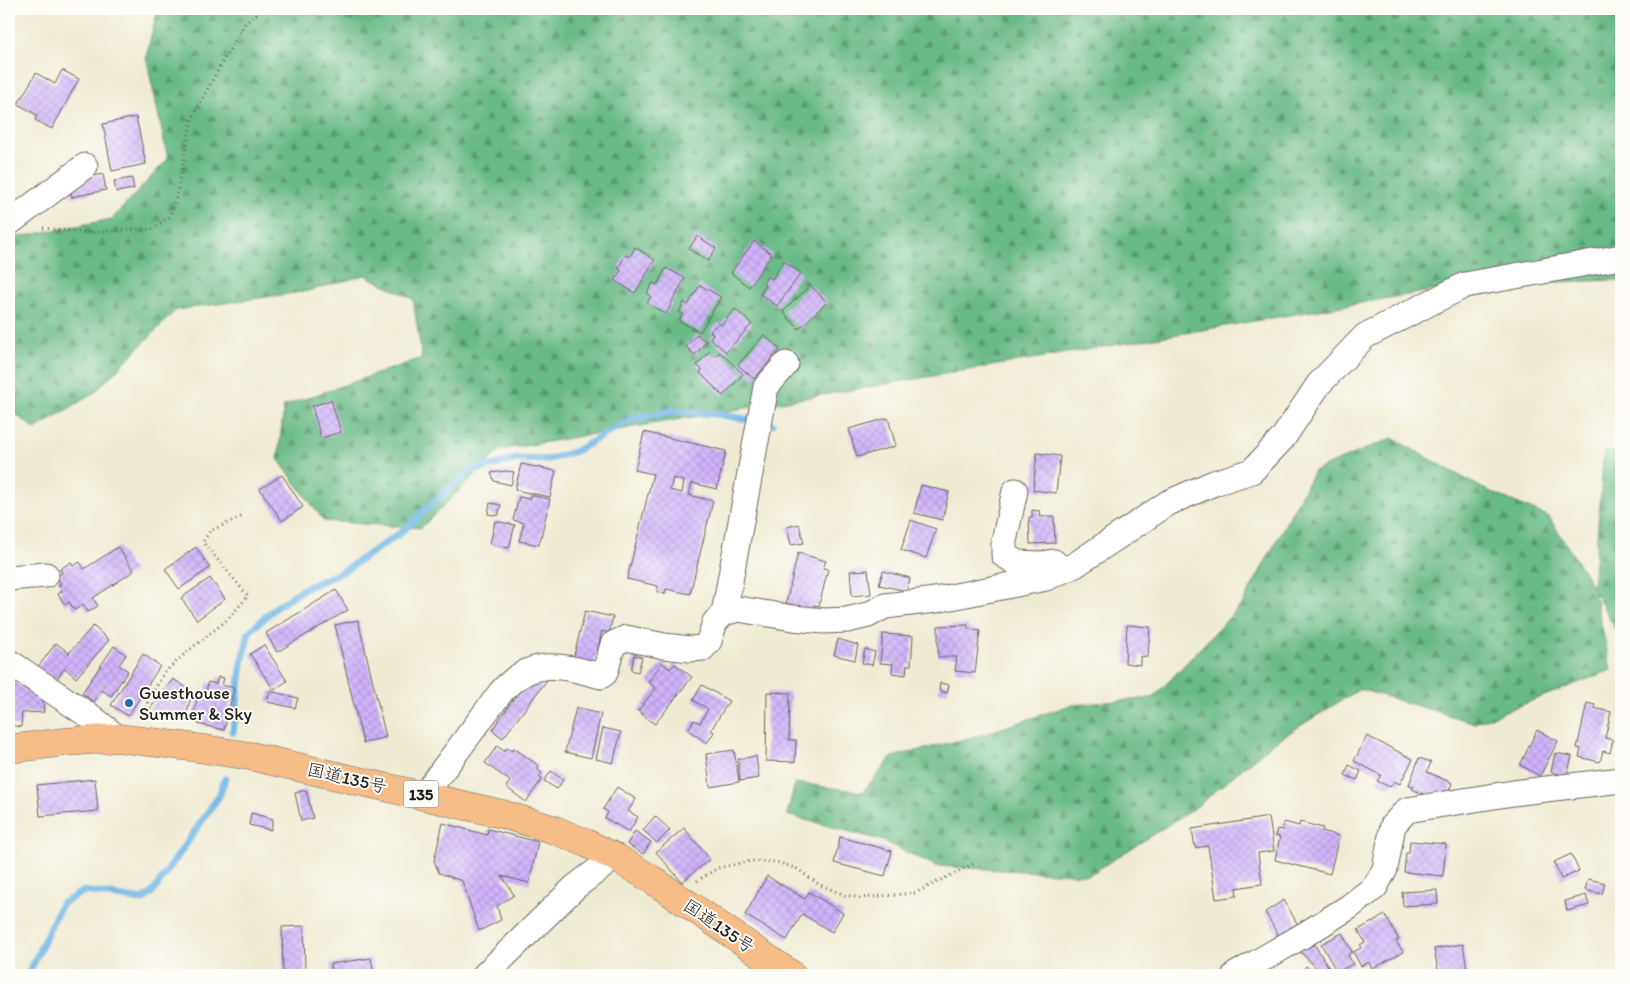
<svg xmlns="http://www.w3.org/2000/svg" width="1630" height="984" viewBox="0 0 1630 984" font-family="Itim,'Klee One',sans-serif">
<defs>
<pattern id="forest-firs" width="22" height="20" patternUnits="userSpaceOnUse" patternTransform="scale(1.25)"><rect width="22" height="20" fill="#68ba86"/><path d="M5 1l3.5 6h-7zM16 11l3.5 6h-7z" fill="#55966d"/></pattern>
<pattern id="building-cross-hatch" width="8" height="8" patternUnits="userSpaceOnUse" patternTransform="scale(1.25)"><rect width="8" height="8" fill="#d0b4fc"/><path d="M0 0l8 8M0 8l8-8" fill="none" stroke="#b29ad7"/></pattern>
</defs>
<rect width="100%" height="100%" fill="#fdfcf7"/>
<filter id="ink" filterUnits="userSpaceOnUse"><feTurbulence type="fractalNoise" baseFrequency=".02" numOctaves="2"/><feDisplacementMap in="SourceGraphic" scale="10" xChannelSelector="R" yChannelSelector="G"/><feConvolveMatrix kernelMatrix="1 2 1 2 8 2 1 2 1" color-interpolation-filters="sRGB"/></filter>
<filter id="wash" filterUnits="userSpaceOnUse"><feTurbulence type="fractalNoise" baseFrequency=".0096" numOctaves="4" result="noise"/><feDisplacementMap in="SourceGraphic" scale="20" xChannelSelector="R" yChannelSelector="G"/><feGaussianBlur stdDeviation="1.12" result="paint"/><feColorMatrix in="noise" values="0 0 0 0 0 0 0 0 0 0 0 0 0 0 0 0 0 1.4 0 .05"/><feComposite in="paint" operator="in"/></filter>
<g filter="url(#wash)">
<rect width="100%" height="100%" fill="#efebd3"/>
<g fill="url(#forest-firs)" stroke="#426b51">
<path d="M158,9h1463v271l-156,5 -965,165 -79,78 -97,-7 -46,-62 6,-53 138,-48 -9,-59 -48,-24 -57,16 -132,19 -82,83 -59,36 -26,-20v-170l103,-20 56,-60 -22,-102z"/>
<path d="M1392,438l90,50 67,29 44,70 11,-136 17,1v188l-27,-50 17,80 -136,53 -115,-34 -86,53 -79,66 -106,67 -153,-9 -55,-26 -94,-25 8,-32 68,9 29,-35 89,-22 90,-30 82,-7 90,-95 71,-132z"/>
</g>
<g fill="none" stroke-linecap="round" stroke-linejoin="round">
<g stroke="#6eb5e5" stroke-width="7">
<path d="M233,732l9,-69 7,-31 26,-24 28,-19 39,-17 57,-38 56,-51 17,-12 45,-12 30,1 29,-9 55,-32 41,-8 46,3 54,10"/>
<path d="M28,975l33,-71 23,-13 59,9 10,-8 66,-96 6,-17"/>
</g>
</g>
<g id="blocks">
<g fill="url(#building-cross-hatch)" fill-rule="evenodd">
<path d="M62,70l17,9 -27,50 -17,-9 2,-5 -19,-11 18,-31 19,11z"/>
<path d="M136,117l10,47 -34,7 -9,-47z"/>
<path d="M103,174l3,16 -34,7 -3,-16z"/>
<path d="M132,178l2,11 -18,3 -2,-11z"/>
<path d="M697,236l19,12 -8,13 -19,-12z"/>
<path d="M754,241l18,13 -23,33 -18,-14z"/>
<path d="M635,247l20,13 -20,33 -20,-12 6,-11 -3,-2 8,-13 4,2z"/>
<path d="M784,261l17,12 -24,33 -17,-12 6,-8 -3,-3 5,-7 4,3z"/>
<path d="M666,268l19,10 -19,36 -19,-11 4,-7 -4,-3 6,-10 4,2z"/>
<path d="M700,285l21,12 -21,35 -21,-11 4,-7 -4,-2 5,-10 4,3z"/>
<path d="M810,285l17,17 -28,27 -16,-17z"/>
<path d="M735,309l17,15 -26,28 -16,-14 3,-4 -3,-3 8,-8 3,2z"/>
<path d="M697,334l9,8 -11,13 -9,-8z"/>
<path d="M764,335l16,14 -26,30 -16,-14z"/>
<path d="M710,351l5,5 5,-4 23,22 -20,22 -23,-23 2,-3 -5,-5z"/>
<path d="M331,400l10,32 -20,6 -9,-32z"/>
<path d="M888,418l8,28 -39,11 -8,-28z"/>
<path d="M644,432l82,19 -9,38 -25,-6 -3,12 24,6 -23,93 -24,-5 -1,5 -8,-2 1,-6 -31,-7 26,-105 -18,-4zM673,478l11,3 -2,12 -12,-3z"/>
<path d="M1037,453l23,3 -4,37 -23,-3z"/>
<path d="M521,464l35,7 -6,26 -35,-7z"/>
<path d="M506,471l8,1 -3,13 -17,-4 -3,-8z"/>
<path d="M282,475l21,32 -21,14 -22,-32z"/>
<path d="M921,485l28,7 -7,28 -28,-7z"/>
<path d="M530,495l20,4 -11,46 -20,-4 5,-18 -11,-3 6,-23 10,2z"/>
<path d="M490,503l11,2 -3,11 -10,-2z"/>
<path d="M1032,510l8,1 -1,6 15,-1 1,27 -25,1 -1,-27h3z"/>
<path d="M911,520l25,9 -10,29 -25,-8z"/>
<path d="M495,521l20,4 -6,23 -19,-4z"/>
<path d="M799,524l5,19 -13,2 -4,-18z"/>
<path d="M118,547l16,24 -41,27 5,8 -10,6 -5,-8 -8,6 -6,-8 -4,3 -7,-11 4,-3 -4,-6 3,-1 -4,-7 5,-4 -2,-4 11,-7 2,4 7,-4 4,7z"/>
<path d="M196,547l14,21 -31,21 -14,-20z"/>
<path d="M798,553l28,8 -3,7 5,1 -9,37 -5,-1 -1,5 -27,-7z"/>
<path d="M868,570l3,24 -19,2 -2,-25z"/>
<path d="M883,571l27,7 -3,13 -28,-6z"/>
<path d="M210,578l15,21 -28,21 -16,-22z"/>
<path d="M336,590l12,20 -71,42 -11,-19z"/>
<path d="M585,611l28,6 -4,16 -7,-2 -8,34 -21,-5z"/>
<path d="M358,620l28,117 -23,6 -28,-118z"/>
<path d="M968,625v4l12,2 -5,42 -20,-2 2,-14h-19v-31z"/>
<path d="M1127,625l23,2 -2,30 -8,-1v9l-15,-2z"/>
<path d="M93,626l16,14 -33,38 -11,-10 -9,12 -18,-13 18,-24 13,10z"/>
<path d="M883,634l30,2 -2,29h-4l-1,10 -14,-2 1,-9 -13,-1z"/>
<path d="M838,639l20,6 -3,15 -21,-5z"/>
<path d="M264,645l23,36 -13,9 -24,-36z"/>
<path d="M114,646l12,9 -7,10 9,6 -17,25 -9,-6 -8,12 -12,-9z"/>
<path d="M865,649l10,3 -3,13 -10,-2z"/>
<path d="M143,654l17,12 -32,50 -17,-11z"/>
<path d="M634,655l8,2 -4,15 -7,-2z"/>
<path d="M662,663l8,6 5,-5 17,13 -37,47 -17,-13 18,-23 -8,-6z"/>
<path d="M535,676l12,4 -44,58 -11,-8 30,-43z"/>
<path d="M218,677l6,1 -2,7 12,3 -10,42 -26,-6v-2l-6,-2 7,-29 7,1 2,-10 8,2z"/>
<path d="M9,679l34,20 1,13 -22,1 -1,14 -12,-2z"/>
<path d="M173,679l19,12 -7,31 -24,-6 -12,-6z"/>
<path d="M940,683l9,2 -2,8 -8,-2z"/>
<path d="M702,685l27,16 -18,29 3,2 -7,11 -19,-13 6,-10 6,3 8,-14 -15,-9z"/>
<path d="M270,691l28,7 -3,10 -28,-6z"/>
<path d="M767,692l23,1 -1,47h7l-1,22 -29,-1z"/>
<path d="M1587,703l8,2 -1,3 17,4 -6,26 8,2 -3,13 -7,-2 -3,11 -21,-5 2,-8 -4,-1z"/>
<path d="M576,708l25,6 -10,44 -26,-6z"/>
<path d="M603,728l18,4 -8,31 -17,-4z"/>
<path d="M1537,730l21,11 -18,35 -20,-11z"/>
<path d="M1367,736l46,23 -13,25 -6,-3 -4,6 -13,-6 4,-6 -27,-14z"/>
<path d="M497,746l7,5 3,-3 5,3 2,-3 25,18 -2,3 5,4 -3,4 3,2 -16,23 -20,-15 4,-6 -25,-18z"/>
<path d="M734,750l5,32 -29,5 -4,-33z"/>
<path d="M1555,753l17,3 -5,20 -16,-4z"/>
<path d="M756,756l3,22 -19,3 -2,-22z"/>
<path d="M1419,758l12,4 -4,10 25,11 -5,14 -13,-4 -2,5 -20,-9 2,-3 -5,-1z"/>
<path d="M1349,765l12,6 -4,9 -12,-5z"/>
<path d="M551,771l12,9 -6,9 -13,-8z"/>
<path d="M95,779l3,32 -58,5 -3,-31z"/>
<path d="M617,787l19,12 -8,12 10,6 -9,15 -24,-14 3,-6 -5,-3z"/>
<path d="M306,790l7,28 -12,3 -6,-28z"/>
<path d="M251,813l22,6 -2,11 -22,-5z"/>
<path d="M655,816l15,14 -13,13 -14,-13z"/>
<path d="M1269,817l5,34 -16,2 4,31 -26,4 1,8 -21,3 -8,-53 -13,2 -3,-19z"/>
<path d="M1284,822l15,4 1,-4 23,6 -1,3 17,5 -9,38 -55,-14 5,-23 -5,-1 2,-7 5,1z"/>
<path d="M443,823l44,12 1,-6 50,13 -9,41 -27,-7 12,19 -17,11 4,14 -22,11 -17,-50 -23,-8 -5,-12z"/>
<path d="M684,828l26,31 -28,23 -26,-30z"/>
<path d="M635,831l16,11 -8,12 -16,-10z"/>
<path d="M840,837l52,14 -7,25 -51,-13z"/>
<path d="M1410,841l36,3 -3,32 -39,-4 2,-19h3z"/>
<path d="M1571,854l8,17 -18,8 -7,-17z"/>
<path d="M767,876l38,23 4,-7 34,21 -11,19 -30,-18 -15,26 -42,-25z"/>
<path d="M1588,879l17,4 -3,11 -17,-4z"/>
<path d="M1437,890l1,14 -35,2 -1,-14z"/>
<path d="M1586,895l3,10 -22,6 -2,-10z"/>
<path d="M1284,900l15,27 -19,11 -15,-26z"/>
<path d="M1385,915l14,25 -3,1 7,11 -31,17 -3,-7 -8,4 -8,-14 8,-4 -1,-3 5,-3 -7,-12z"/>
<path d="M304,926l1,48 -22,1 -1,-48z"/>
<path d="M1342,933l10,19 -4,3 5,9 -16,8 -16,-28z"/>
<path d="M1313,942l16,26 -9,4 -21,-22z"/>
<path d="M1463,944l5,31h-29l-5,-26z"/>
<path d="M371,958l3,17h-42l-2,-11z"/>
<path d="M1306,966l11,9h-18z"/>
</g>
</g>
</g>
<g filter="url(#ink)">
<use href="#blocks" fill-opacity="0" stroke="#66645c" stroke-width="1"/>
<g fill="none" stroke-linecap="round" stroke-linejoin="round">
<defs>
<g id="minor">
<path d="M9,223l76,-57"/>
<path d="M1015,491l-11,50v14l13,8 24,1 13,-2 6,7"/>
<path d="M9,578l37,-3"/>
<path d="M724,613l42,-226 20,-23"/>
<path d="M9,662l85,57 24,19"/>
<path d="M424,795l77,-103c31,-35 59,-27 100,-16l4,-3 8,-29 13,-6 38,8 26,3 13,-1 6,-7 6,-19 9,-9 14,-4 55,9 31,3 23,-1 21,-5 17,-9 51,-6 110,-22 29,-13 93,-62 46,-20 38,-12 31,-33 36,-54 46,-48 100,-51 156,-28"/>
<path d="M485,975l90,-88 40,-30"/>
<path d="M1235,975l69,-40 45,-28 26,-20 10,-18 8,-44 14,-15 106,-17 108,-13"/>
</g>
<path id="highway" d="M9,749l56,-7 53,-4 73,9 59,9 252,58 53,16 31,13 29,14 36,22 141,96"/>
</defs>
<use href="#minor" stroke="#66645c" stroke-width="27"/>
<use href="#highway" stroke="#66645c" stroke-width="29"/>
<g stroke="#66645c" stroke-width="3" stroke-dasharray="1 4" stroke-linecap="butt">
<path d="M325,9l32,6 33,-6"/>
<path d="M43,228l46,5 44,-4 18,1 18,-13 7,-19 16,-79 29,-55 24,-41 19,-14"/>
<path d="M140,716l24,-43 24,-22 39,-31 21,-24 -45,-54 7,-11 33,-15"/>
<path d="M697,881l21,-13 33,-7 26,1 20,7 23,16 25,10 15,3 55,-5 60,-30"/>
</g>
<use href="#minor" stroke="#fff" stroke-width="25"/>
<use href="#highway" stroke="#f7bd88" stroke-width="28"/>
</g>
</g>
<circle fill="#1f6fb2" stroke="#fdfcf7" stroke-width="2" cx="129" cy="703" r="5"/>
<g text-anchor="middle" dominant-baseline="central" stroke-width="4" stroke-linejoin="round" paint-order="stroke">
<rect fill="#fdfcf7" stroke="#605f5e" stroke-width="1" x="403.5" y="780.5" width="35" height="27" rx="4"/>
<g font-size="16" font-weight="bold" fill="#1c1c1c">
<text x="421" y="794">135</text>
</g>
<g font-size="18" fill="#1c1c1c" stroke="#fdfcf7" text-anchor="start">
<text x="139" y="693">Guesthouse<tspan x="139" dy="21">Summer &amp; Sky</tspan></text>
</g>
<g font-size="18" fill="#1c1c1c" stroke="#fdfcf7">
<text transform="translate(347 778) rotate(13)">国道135号</text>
<text transform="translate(719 926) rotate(34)">国道135号</text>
</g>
</g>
<rect width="1630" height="984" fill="none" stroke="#fdfcf7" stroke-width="30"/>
</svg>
